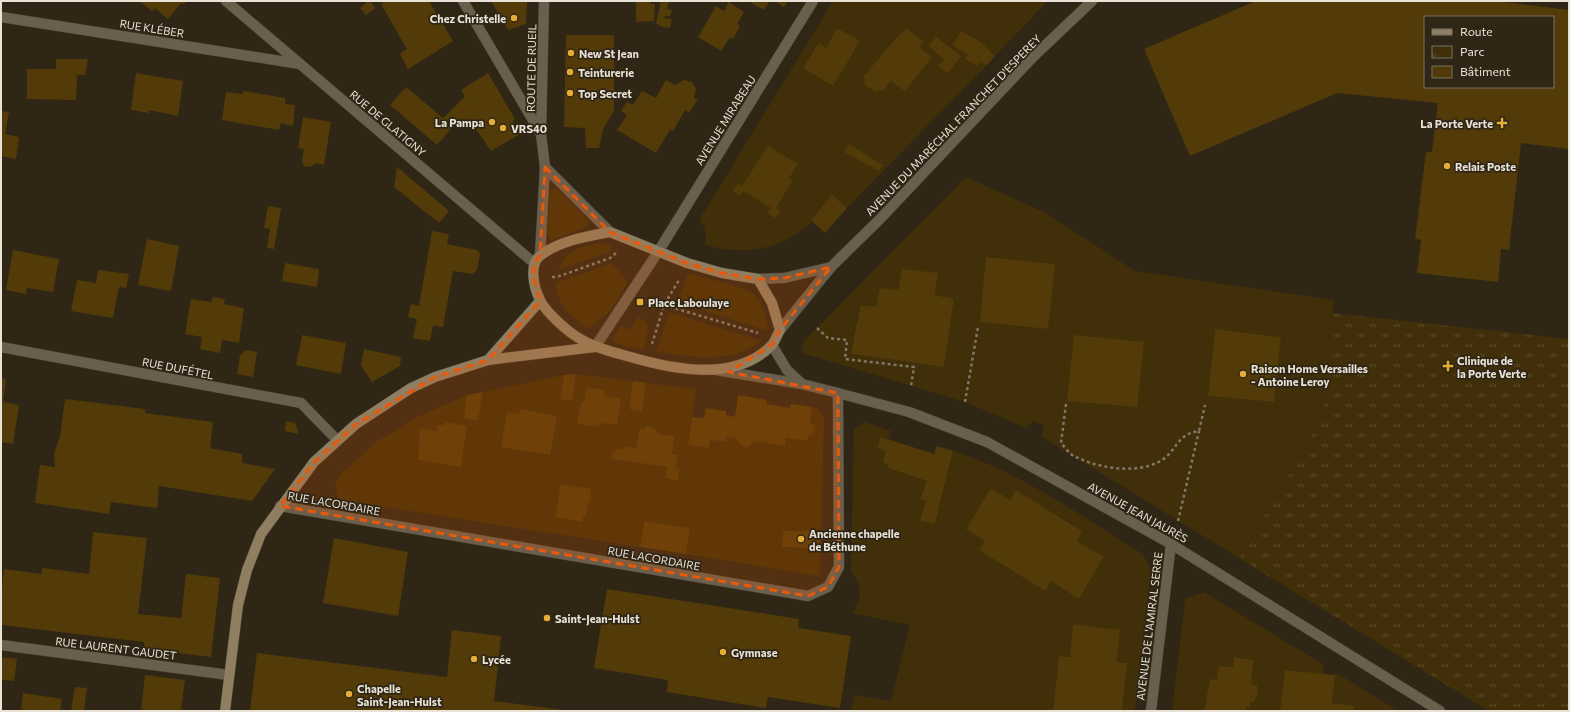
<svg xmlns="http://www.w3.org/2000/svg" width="1570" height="712" viewBox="0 0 1570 712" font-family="Commissioner,sans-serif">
<defs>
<pattern id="park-tufts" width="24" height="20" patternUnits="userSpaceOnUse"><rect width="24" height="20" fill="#402f08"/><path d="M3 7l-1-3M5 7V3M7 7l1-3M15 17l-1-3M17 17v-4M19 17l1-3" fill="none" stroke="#5c4d2b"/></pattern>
</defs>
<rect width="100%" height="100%" fill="#2f2615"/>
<path fill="url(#park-tufts)" d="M1332,313l237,26v372h-80l-250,-153 83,-140z"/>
<g fill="#402f08" fill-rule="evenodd">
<path d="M833,1h215l-53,55 -14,-14 -20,-11 -9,14 16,10 -3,4 12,7 4,-4 5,4 -139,142 -15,-12 -21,24 1,2c-30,28 -68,34 -107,23 2,-10 1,-17 -6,-25zM837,28l22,13 -26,45 -30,-18 14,-25 9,5zM906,28l18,15 -40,47 -9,2 -10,-7 -1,-8 35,-44 2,1zM849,145l34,20 -4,6 -35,-19z"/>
<path d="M966,177l80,36 89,58 199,29 -12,118 -83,140 -197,-121 2,-12 -11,-4 -7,7 -61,-26 -163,-49 1,-11zM987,257l67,8 -6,64 -68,-7zM902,269l36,5 -3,21 19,4 -10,68 -93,-13 8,-49 17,2 22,-17zM1215,329l66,8 -7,65 -66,-6z"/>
<path d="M554,188l3,1 33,33 -4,5 -34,13 -4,-3 -1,-3 3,-42z"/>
<path d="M601,243l12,4 -3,5 -52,18c6,-18 24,-25 43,-27z"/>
<path d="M612,263l16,19 -18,29 -21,18c-16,-11 -33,-24 -33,-46z"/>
<path d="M688,273c16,6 57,12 68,23 8,7 11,24 12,35l-90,-29z"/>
<path d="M669,312l93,29c-32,24 -69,15 -106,11z"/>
<path d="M638,316c15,9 9,19 6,34l-17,-3 -16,-6 10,-16 10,5z"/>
<path d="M576,374l57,7 -4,28 13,3 4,-29 50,6 -8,55 20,4 2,-8 15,2 1,-4 5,-1 7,3 3,6 7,1c10,-8 24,-3 37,-1l1,-8 21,3 1,-5 5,-2 2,-8 -5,-2 2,-17 4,1 8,9 -4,157 -2,2 -132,-22 4,-26 -46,-7 -4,26 -301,-47 -4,-16 4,-8 37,-34 42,-25 49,-22 -3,21 1,3 13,2 5,-29 81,-17 -4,24 11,2zM521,410l36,6 -7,39 -48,-8 5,-35 12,2zM646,426l9,2v3l4,1 -1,2 14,20 6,1 -2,14h4l-2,11 -13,-2 2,-11 -56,-8 1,-6 6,-4h5l1,-3 12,2zM811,529l8,5 1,7 -3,6 -10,2 -3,-1 -22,-1 1,-16h20z"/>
<path d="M865,422l26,9 -2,8 -8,-2 -4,10 9,4 2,17 39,13 -7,17 6,2 -5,21 14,3 18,-73c68,21 130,66 190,103l8,16 -16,141h-13l5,-48 -10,-1 3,-32 -47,-6 -3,33 -11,-1 -6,55h-202l4,-16 36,6 19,-76 -58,-12c11,-14 10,-28 -1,-41l3,-143zM991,488l19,12 6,-10 66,41 -5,10 27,17 -25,40 -28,-17 -6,10 -65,-41 5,-9z"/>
<path d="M1204,592l120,73 -1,9 -38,-4 -5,41h-34l4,-9h4l4,-8 -1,-9h-5l1,-4 -2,-1 3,-20 -19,-3 -2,10 -14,-1 -3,22 -11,12 -1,11h-32l13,-112z"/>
<path d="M1335,672l63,39h-45v-5l-21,-3z"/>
</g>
<g fill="#523b08" fill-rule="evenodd">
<path d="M140,1h47l-3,3 -3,-1 -13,16 -13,-11 -3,3z"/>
<path d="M368,1h2l5,7 -9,7 -6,-7z"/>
<path d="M386,1h43l24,40 -45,28 -8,-15 7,-5 -26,-45z"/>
<path d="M491,1h36l-1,23 -18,6z"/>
<path d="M636,1h15v3h4l-1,17 -18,1z"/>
<path d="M661,1h8l-2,8 5,1 -2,6h-5l-1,2 8,1 -2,9 -8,-1 -6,-4z"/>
<path d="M748,1h22l-6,9z"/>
<path d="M774,1h14l-4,6z"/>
<path d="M1256,1h240l73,9v139l-48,-6 -12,107 -8,-1 -3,33 -81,-9 4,-33 -6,-1 11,-87h6l6,-49 -101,-10 -147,63 -46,-107zM1425,17h128v70h-128z"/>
<path d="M729,2l15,10 -7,12 3,2 -7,13 -3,-2 -9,14 -23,-14 18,-31 8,5z"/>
<path d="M837,28l23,13 -27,45 -30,-18 15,-25 8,5z"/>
<path d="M906,28l18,14 -4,6 12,9 -27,34 -14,-10 -7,9 -9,2 -10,-7 -1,-9 36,-43 1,1z"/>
<path d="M961,31l20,11 14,14 -9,10 -5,-4 -4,4 -12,-7 3,-4 -16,-10z"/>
<path d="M566,35h48v76l-11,18 -4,19h-13l-1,-20 -21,-1z"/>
<path d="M936,37l25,19 -13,17 -10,-7 6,-7 -16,-13z"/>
<path d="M56,59h32l-3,16h-8l-1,25 -49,-1v-30h29z"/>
<path d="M136,73l47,8 -5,35 -29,-6v3l-18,-3z"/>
<path d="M488,73l27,46 -2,2 7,13 -29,17 -21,-31 -11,7 -5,-2 -17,20 -47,-40 16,-18 37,31 22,-21 -4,-7z"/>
<path d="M666,80l9,5 9,-5 8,2 4,7 -2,9 4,1 -9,14 -4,-3 -12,21 -3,-1 -14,23 -39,-23 10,-15 -6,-4 6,-9 6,3 9,-14 14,7z"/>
<path d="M244,91l41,7v6l10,1 -2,21 -12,-3 -2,7 -57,-10 4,-28 16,2z"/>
<path d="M1,111l8,1 -4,22 14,3 -3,22 -15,-3z"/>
<path d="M303,117l28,5 -7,43 -9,-2 -4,4 -7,-1 -2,-4 2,-13 -6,-1z"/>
<path d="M849,144l34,21 -4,6 -35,-19z"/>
<path d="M768,146l30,18 -9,14 4,2 -17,28 5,2 -5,8 -9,-5 4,-5 -28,-17 -3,5 -7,-5 5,-8 4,3z"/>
<path d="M397,167l52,44 -10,12 -45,-36z"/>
<path d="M832,195l15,13 -22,25 -14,-13z"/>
<path d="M268,206l13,2 -7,41 -7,-1 3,-19 -6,-1z"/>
<path d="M432,231l17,3 -2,10 30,6 3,4 -3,16 -5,4 -19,-3 -10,56 -10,-1 -3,15 -17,-3 4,-19 -9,-2 3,-13 8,2z"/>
<path d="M147,239l32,7 -8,45 -33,-6z"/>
<path d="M13,250l46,9 -6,33 -26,-4 -1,6 -20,-4z"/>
<path d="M986,257l69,7 -7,65 -68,-7z"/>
<path d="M285,263l34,6 -2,18 -35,-6z"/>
<path d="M902,269l36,4 -3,22 19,4 -10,68 -93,-13 9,-49 16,2 4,-19 18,2z"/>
<path d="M98,270l31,4 -3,14 -7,-1 -6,31 -42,-7 6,-31 19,3z"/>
<path d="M213,297l12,2 -1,5 20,4 -5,35 -17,-3 -2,13 -20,-4 2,-12 -17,-3 6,-35 20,3z"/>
<path d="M1215,329l66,8 -7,65 -66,-6z"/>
<path d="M302,335l44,8 -5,31 -45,-9z"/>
<path d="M1074,335l70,7 -7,65 -70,-6z"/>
<path d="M364,349l37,8 -1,9 -28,16 -11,-17z"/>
<path d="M246,350l11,2 -4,25 -16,-3 3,-19z"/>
<path d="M576,374l-4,27 -12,-2 4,-24z"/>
<path d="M1,378l5,1 -3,23 16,3 -6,39 -12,-2z"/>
<path d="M633,381l13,2 -4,29 -13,-3z"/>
<path d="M587,387l18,3 -1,6 17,3 -4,26 -17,-2 -1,4 -22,-3 4,-22h3z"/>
<path d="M483,392l-5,29 -13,-2 -1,-3 3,-21z"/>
<path d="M738,395l29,5 -1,4 24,4 1,-4 21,3 -2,17 5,1 -2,10 -5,1 -1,5 -21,-3 -1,8 -25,-4 -7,1 -5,4 -7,-1 -3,-6 -7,-3 -5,1v4l-16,-2 -1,8 -21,-3 4,-28 12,1 2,-10 20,3v4l9,2z"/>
<path d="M65,399l80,10v4l68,9 -3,26 32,6v9l33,6 -23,32 -93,-15 -2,22 -46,-6 -2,12 -74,-11 5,-38 15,2 -1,-13 6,-18z"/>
<path d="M520,409l37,7 -7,39 -49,-8 6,-35 12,2z"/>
<path d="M286,421l9,2 4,11 -14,-3z"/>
<path d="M445,422l22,4 -6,41 -43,-7 2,-32 16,3 2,-7 6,2z"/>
<path d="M646,426l9,2v3h4l-1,3 16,2 -2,18 6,1 -2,14h4l-2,12 -13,-3 2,-11 -56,-8 1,-6 6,-4h5v-3l13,2 4,-20 5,1z"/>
<path d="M881,437l53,17 3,-8 16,5 -18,73 -15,-3 6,-21 -6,-1 7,-18 -39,-13v-4l-5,-2 3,-11 -9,-3z"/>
<path d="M561,484l30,5 -1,14 -2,-1 -3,15h-2l-1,5 -27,-5z"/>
<path d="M991,488l19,12 6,-10 66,41 -5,10 27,16 -25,42 -28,-18 -6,10 -66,-41 6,-9 -19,-12z"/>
<path d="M644,521l46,7 -4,26 -46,-7z"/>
<path d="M811,529l8,5 1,7 -3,6 -10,2 -3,-1 -22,-1 1,-16h20z"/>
<path d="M93,532l54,6 -9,76 43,4 5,-44 34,4 -9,79 -67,-8v-7l-143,-17v-28l3,-28 38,5v-6l47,6z"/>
<path d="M334,538l74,14 -10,64 -75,-13z"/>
<path d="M607,589l192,30 -1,9 53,8 -11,72 -72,-11 -2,11 -99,-16 1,-12 -74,-12z"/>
<path d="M1073,624l47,6 -3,32 10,1 -5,48h-69l6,-55 11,1z"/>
<path d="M452,630l49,6 -7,65 76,10h-320l7,-58 190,24z"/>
<path d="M1,657l16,2 -3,22 -13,-1z"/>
<path d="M1234,657l20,3 -3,20 2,1 -1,4h5l1,9 -4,8h-4v5h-3l-1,4h-42l6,-32 7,1 2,-14 14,1z"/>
<path d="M1285,670l50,5 -3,28 22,3 -1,5h-73z"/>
<path d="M145,675l40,5 -4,31h-40z"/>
<path d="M75,687l12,1 -3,23h-13z"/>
<path d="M23,693l39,6 -2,12h-39z"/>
</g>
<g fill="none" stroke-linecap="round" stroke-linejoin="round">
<defs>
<path id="service" d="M595,347l63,-95"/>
<g id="minor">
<path d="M463,1l78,133"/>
<path d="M1,17l299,47"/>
<path d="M545,167l65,65"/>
<path d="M540,255l5,-88 -4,-33 3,-133"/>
<path d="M1,347l300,56 36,37"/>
<path d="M280,506l528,90 20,-9 11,-20 -1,-174"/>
<path d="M1,645l228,30"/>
<path d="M1151,711l20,-167"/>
</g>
<g id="tertiary">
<path d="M226,1l308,262"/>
<path d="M658,252l155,-251"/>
<path d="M758,279l26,-1 47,-11"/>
<path d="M780,330l51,-63 49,-48 154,-163 58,-55"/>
<path d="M772,345l15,25 15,14"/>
<path d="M716,370l86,14 36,9 71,19 78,30 184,102 269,167"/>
</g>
<g id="secondary">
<path d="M610,232l77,31 35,10 36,6 14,24 8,27c-3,5 -5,12 -9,16 -37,37 -100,23 -144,10 -19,-5 -37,-10 -53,-21 -10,-7 -29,-24 -34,-35 -6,-12 -12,-36 1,-45 18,-14 47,-19 69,-23z"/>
<path d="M488,360l52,-59"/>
<path d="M225,711l13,-106 9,-35 14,-36 53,-72 42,-38 55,-36 24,-11 53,-17 107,-13"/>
</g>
</defs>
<use href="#service" stroke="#4d4434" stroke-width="11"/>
<use href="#minor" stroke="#4d4434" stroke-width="11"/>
<use href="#tertiary" stroke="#4d4434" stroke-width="11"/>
<use href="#secondary" stroke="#4d4434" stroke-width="11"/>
<g stroke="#7f7869" stroke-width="2.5" stroke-dasharray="3 3" stroke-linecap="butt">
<path d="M552,277h5l53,-19 6,-5"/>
<path d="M664,305l94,28"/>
<path d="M817,328l11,10 19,2 -2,19 69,8 -3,19"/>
<path d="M652,344l12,-39 15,-25"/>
<path d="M965,402l13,-75"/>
<path d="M1066,404l-5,39c4,4 8,11 13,13 25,13 69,20 92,1 12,-11 13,-23 33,-26l6,-26"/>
<path d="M1178,521l21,-90"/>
</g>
<use href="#service" stroke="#6a5f4c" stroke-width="10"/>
<use href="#minor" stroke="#6a5f4c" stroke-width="10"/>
<use href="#tertiary" stroke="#6a5f4c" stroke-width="10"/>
<use href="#secondary" stroke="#8f7e60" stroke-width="10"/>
</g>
<path fill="#e8590c" fill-opacity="0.2" stroke="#e8590c" stroke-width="3" stroke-dasharray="8 5" stroke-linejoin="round" d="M545,167l65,65 77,31 35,10 36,6 26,-1 47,-11 -51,63 -8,15 -43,27 109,21 1,174 -11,20 -20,9 -528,-90 34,-44 42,-38 79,-47 53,-17 52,-59 -7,-24 1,-14 6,-8z"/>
<g fill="#e5ad35" stroke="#2f2615" stroke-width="1.5">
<circle cx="514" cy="18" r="4"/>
<circle cx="571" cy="53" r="4"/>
<circle cx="570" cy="72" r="4"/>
<circle cx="570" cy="93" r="4"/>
<circle cx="492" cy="122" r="4"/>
<path d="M1500 117h4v4h4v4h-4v4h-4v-4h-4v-4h4z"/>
<circle cx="503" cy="128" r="4"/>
<circle cx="1447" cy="166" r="4"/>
<rect x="636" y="298" width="8" height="8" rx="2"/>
<path d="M1446 360h4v4h4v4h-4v4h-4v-4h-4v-4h4z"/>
<circle cx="1243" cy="374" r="4"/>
<circle cx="801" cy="539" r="4"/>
<circle cx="547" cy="618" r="4"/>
<circle cx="723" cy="652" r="4"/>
<circle cx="474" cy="659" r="4"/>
<circle cx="349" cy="694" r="4"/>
</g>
<g text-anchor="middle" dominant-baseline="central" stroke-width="3.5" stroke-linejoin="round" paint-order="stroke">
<g font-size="11" font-weight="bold" fill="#e8e2d7" stroke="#2f2615" text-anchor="start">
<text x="506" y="18" text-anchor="end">Chez Christelle</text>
<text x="579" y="53">New St Jean</text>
<text x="578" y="72">Teinturerie</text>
<text x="578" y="93">Top Secret</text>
<text x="484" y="122" text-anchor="end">La Pampa</text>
<text x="1493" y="123" text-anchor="end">La Porte Verte</text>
<text x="511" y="128">VRS40</text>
<text x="1455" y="166">Relais Poste</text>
<text x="648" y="302">Place Laboulaye</text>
<text x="1457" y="360">Clinique de<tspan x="1457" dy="13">la Porte Verte</tspan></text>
<text x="1251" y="368">Raison Home Versailles<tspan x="1251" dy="13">- Antoine Leroy</tspan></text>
<text x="809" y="533">Ancienne chapelle<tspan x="809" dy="13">de Béthune</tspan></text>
<text x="555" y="618">Saint-Jean-Hulst</text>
<text x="731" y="652">Gymnase</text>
<text x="482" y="659">Lycée</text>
<text x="357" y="688">Chapelle<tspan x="357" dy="13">Saint-Jean-Hulst</tspan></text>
</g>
<g font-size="11" fill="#e8e2d7" stroke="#2f2615">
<text transform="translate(152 28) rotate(9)">RUE KLÉBER</text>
<text transform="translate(531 68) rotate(-89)">ROUTE DE RUEIL</text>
<text transform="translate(725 120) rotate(-58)">AVENUE MIRABEAU</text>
<text transform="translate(388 123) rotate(40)">RUE DE GLATIGNY</text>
<text transform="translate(953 125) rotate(-46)">AVENUE DU MARÉCHAL FRANCHET D'ESPEREY</text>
<text transform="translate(178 368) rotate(11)">RUE DUFÉTEL</text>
<text transform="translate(334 503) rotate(10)">RUE LACORDAIRE</text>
<text transform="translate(1138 512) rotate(29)">AVENUE JEAN JAURÈS</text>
<text transform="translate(654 558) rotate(10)">RUE LACORDAIRE</text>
<text transform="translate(1149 626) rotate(-83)">AVENUE DE L'AMIRAL SERRE</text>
<text transform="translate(116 648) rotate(7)">RUE LAURENT GAUDET</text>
</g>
</g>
<rect width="1570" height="712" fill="none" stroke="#e8e2d7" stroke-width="4"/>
<rect x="1424" y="16" width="130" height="72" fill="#2f2615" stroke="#797163"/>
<rect x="1432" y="29" width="20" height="6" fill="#8f7e60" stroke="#797163"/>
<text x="1460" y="36" font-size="12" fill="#e8e2d7">Route</text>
<rect x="1432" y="46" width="20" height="12" fill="url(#park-tufts)" stroke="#797163"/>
<text x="1460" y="56" font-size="12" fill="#e8e2d7">Parc</text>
<rect x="1432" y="66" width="20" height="12" fill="#523b08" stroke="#797163"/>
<text x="1460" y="76" font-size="12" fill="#e8e2d7">Bâtiment</text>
</svg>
